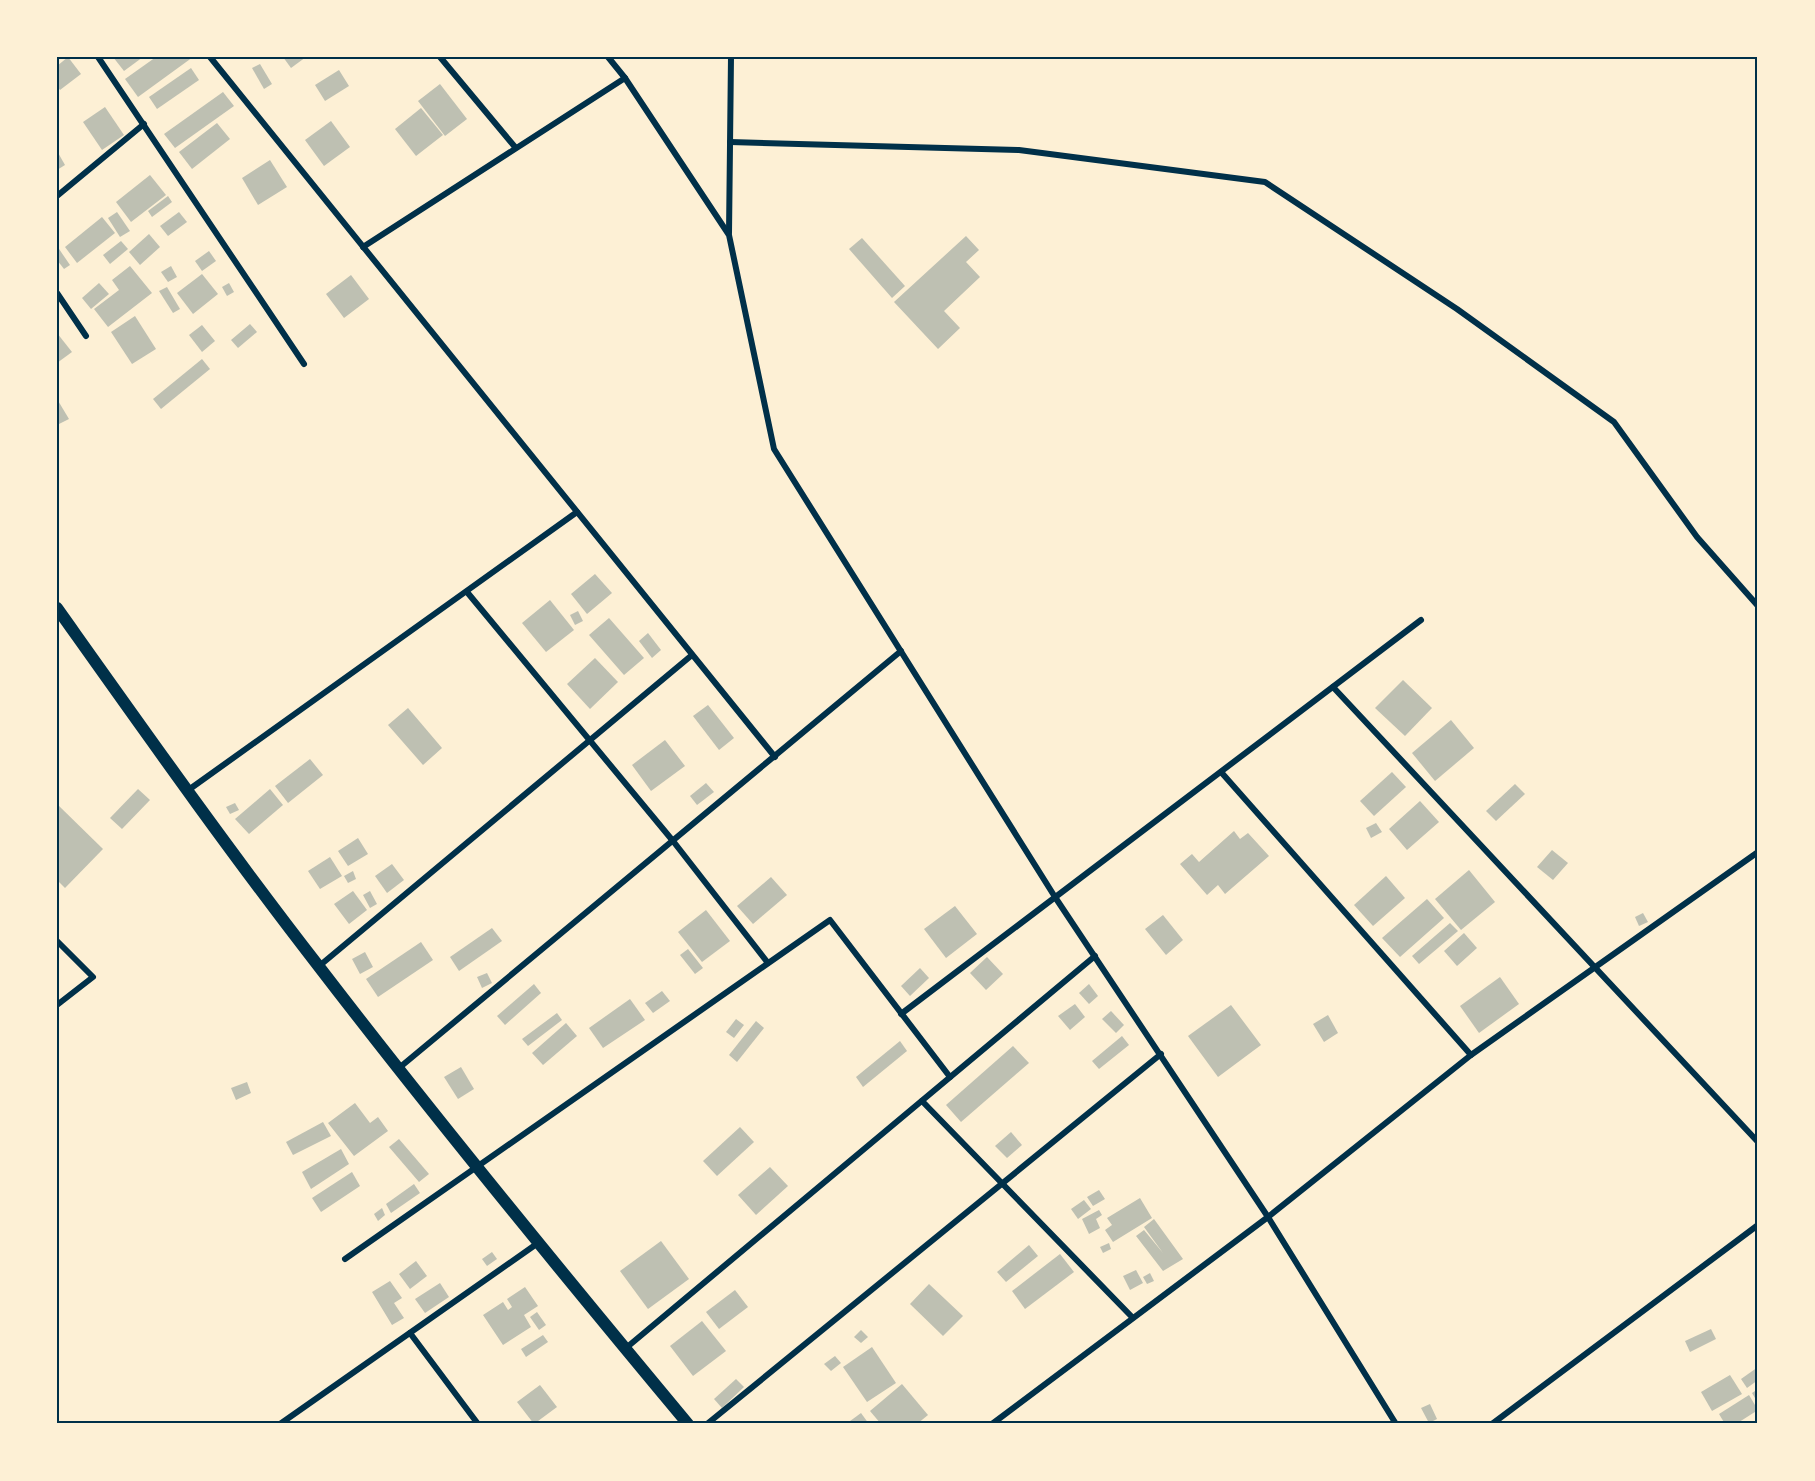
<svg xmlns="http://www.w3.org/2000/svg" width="1815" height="1481" viewBox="0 0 1815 1481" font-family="Cabin,sans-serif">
<rect width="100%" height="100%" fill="#fdf0d5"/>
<g fill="#bec0b2">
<path d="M68,57l13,17 -21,16 -3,-4v-20z"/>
<path d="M113,57h30l-19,14z"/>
<path d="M156,57h37l-55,40 -13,-18z"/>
<path d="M283,57h23l-15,11z"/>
<path d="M260,64l12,20 -8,5 -12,-21z"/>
<path d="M191,68l8,12 -42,29 -8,-12z"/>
<path d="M339,70l10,16 -24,15 -10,-16z"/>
<path d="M440,84l27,35 -22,17 -27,-35z"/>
<path d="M223,92l11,14 -59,42 -11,-14z"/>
<path d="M105,107l19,28 -22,15 -19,-28z"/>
<path d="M421,108l22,27 -27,21 -21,-27z"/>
<path d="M331,121l19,26 -26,19 -19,-26z"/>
<path d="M217,123l13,16 -38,30 -13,-17z"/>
<path d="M57,151l8,14 -8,5z"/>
<path d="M270,160l17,27 -29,18 -16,-27z"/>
<path d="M150,175l16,20 -35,27 -15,-20z"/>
<path d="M168,196l4,6 -20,15 -4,-6z"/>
<path d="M117,212l13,19 -10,6 -12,-19z"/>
<path d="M179,212l8,10 -19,14 -8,-10z"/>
<path d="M102,217l13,16 -38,30 -12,-16z"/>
<path d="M149,234l11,13 -20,18 -11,-13z"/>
<path d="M966,236l13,14 -13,12 14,15 -36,34 16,17 -22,21 -44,-47z"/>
<path d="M862,238l43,48 -13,12 -43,-49z"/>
<path d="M121,241l7,8 -18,15 -7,-9z"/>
<path d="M57,246l13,19 -6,4 -7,-9z"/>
<path d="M209,251l7,10 -14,10 -7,-10z"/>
<path d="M130,266l22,27 -44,34 -14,-18 25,-19 -7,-10z"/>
<path d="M171,266l6,11 -9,5 -7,-10z"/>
<path d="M202,274l16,20 -25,20 -16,-21z"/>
<path d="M351,275l18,24 -25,19 -18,-24z"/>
<path d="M99,283l10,11 -18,15 -9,-11z"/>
<path d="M229,283l5,9 -7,4 -5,-9z"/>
<path d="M167,287l13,22 -7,4 -14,-22z"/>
<path d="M135,316l21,33 -24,15 -21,-32z"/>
<path d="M250,324l7,8 -19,16 -7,-8z"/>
<path d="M202,325l13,16 -13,11 -13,-17z"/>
<path d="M57,333l15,19 -15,11z"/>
<path d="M202,359l8,10 -49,40 -8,-10z"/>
<path d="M57,399l12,20 -12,6z"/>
<path d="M595,574l17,19 -25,21 -16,-20z"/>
<path d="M550,600l24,30 -28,22 -24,-29z"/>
<path d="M578,611l5,10 -8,4 -5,-10z"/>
<path d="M609,618l35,40 -20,17 -35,-40z"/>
<path d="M648,633l13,17 -9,8 -13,-17z"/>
<path d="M595,658l23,24 -28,27 -23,-25z"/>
<path d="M1403,680l29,28 -27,28 -30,-28z"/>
<path d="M708,705l26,33 -15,12 -26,-34z"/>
<path d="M408,708l34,40 -19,17 -35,-40z"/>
<path d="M1451,720l23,28 -39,33 -23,-28z"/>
<path d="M665,740l20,26 -34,25 -19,-26z"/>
<path d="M310,759l13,16 -35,28 -13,-17z"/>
<path d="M1392,772l14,15 -32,29 -14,-15z"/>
<path d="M706,783l8,9 -17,13 -7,-9z"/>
<path d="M1515,784l10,10 -29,27 -10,-10z"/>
<path d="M138,789l12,11 -28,29 -12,-11z"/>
<path d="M270,789l13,16 -34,29 -14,-15z"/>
<path d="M1420,801l19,21 -32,28 -18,-21z"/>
<path d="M235,803l4,7 -9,4 -4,-7z"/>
<path d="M57,804l46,45 -38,39 -8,-8z"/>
<path d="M1376,823l6,9 -11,6 -5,-10z"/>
<path d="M1234,831l6,8 8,-6 21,23 -44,38 -7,-9 -11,10 -27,-31 12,-10 7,8z"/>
<path d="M358,838l10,16 -20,12 -10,-15z"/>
<path d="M1552,850l16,13 -15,17 -16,-13z"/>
<path d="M330,857l12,19 -22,13 -12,-18z"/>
<path d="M392,864l12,16 -17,13 -12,-17z"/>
<path d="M1469,870l26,32 -34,28 -26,-31z"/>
<path d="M353,871l3,8 -8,4 -4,-7z"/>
<path d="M1386,876l19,22 -32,28 -19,-21z"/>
<path d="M771,877l16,18 -34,29 -16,-18z"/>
<path d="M353,891l14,19 -18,14 -15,-20z"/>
<path d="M370,891l7,13 -7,4 -7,-13z"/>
<path d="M1427,899l17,19 -44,39 -18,-19z"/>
<path d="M955,906l22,28 -31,24 -22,-29z"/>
<path d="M706,910l24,31 -28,21 -24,-30z"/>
<path d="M1643,913l5,9 -9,4 -4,-9z"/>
<path d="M1163,915l20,25 -17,15 -21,-26z"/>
<path d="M1450,923l8,8 -39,33 -7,-8z"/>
<path d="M492,928l10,13 -43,30 -9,-14z"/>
<path d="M1464,933l13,15 -20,18 -13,-15z"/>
<path d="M421,942l12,18 -55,37 -12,-18z"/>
<path d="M688,949l15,19 -8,6 -15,-19z"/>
<path d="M365,952l8,15 -13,7 -8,-15z"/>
<path d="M987,957l16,17 -17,16 -16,-17z"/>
<path d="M920,968l9,10 -19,18 -9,-10z"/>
<path d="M487,973l5,10 -10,5 -5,-11z"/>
<path d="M1500,977l19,27 -40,29 -19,-27z"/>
<path d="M534,984l7,9 -36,32 -8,-9z"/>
<path d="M1089,984l9,12 -9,8 -10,-11z"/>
<path d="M662,991l8,10 -17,12 -8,-10z"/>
<path d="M630,999l15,21 -42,28 -14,-20z"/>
<path d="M1075,1004l10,13 -15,13 -12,-14z"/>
<path d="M1231,1005l30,40 -43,32 -30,-41z"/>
<path d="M1111,1011l13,14 -8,8 -14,-14z"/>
<path d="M557,1013l5,7 -34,26 -6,-7z"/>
<path d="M1328,1015l10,18 -14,9 -11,-18z"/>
<path d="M736,1019l8,6 -10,13 -8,-6z"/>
<path d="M756,1021l8,7 -27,34 -8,-7z"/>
<path d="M566,1023l11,13 -34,29 -11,-12z"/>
<path d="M1122,1036l7,9 -30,24 -7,-8z"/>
<path d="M900,1041l7,10 -44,36 -7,-10z"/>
<path d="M1013,1046l16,17 -68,59 -15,-17z"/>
<path d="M461,1067l13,22 -16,10 -14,-22z"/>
<path d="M247,1082l4,11 -15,7 -5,-12z"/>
<path d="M355,1103l15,20 8,-6 10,14 -34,25 -26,-33z"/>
<path d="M323,1122l8,14 -38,19 -7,-13z"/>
<path d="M740,1127l14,15 -37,34 -14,-15z"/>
<path d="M1011,1132l11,13 -15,13 -12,-12z"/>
<path d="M399,1139l30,35 -10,8 -30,-35z"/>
<path d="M341,1149l8,15 -38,25 -9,-17z"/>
<path d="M770,1167l18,19 -32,29 -18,-20z"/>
<path d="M352,1172l8,14 -39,26 -9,-14z"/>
<path d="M414,1184l6,9 -29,20 -5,-9z"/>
<path d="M1099,1190l6,9 -12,7 -6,-9z"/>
<path d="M1140,1198l12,20 -39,24 -8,-12 7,-5 -5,-7z"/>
<path d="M1084,1200l7,9 -13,10 -7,-10z"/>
<path d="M382,1208l3,7 -7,6 -4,-7z"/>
<path d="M1099,1210l3,5 -6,4 4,9 -11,6 -7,-15z"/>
<path d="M1154,1219l29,40 -20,12 -27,-35 8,-6 19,23 -19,-26z"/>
<path d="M661,1241l28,38 -41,30 -28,-38z"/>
<path d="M1109,1243l2,6 -8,4 -3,-6z"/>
<path d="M1029,1245l9,11 -32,26 -9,-10z"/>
<path d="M492,1252l5,7 -10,7 -5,-7z"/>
<path d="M1060,1254l14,18 -49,37 -13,-18z"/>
<path d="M416,1261l11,15 -17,13 -11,-15z"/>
<path d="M1136,1270l7,13 -13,7 -7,-14z"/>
<path d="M1150,1273l4,8 -7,3 -4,-7z"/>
<path d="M390,1281l12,17 -8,5 10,15 -12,7 -20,-33z"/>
<path d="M440,1283l9,14 -24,16 -10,-14z"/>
<path d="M929,1284l34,32 -20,20 -33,-32z"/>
<path d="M525,1287l13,19 -14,9 7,12 -28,18 -20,-30 20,-13 5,8 4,-3 -5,-8z"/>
<path d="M735,1290l13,17 -29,22 -13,-17z"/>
<path d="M537,1312l9,13 -7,5 -9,-13z"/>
<path d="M702,1321l24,30 -33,25 -23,-30z"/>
<path d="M1711,1329l5,10 -26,13 -5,-11z"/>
<path d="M861,1330l7,7 -7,6 -7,-6z"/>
<path d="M543,1335l5,7 -22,15 -5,-8z"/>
<path d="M872,1347l24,36 -29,19 -24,-35z"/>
<path d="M835,1356l6,7 -10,8 -7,-7z"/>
<path d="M1758,1367v13l-11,8 -6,-9z"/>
<path d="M1730,1375l12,19 -30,17 -11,-19z"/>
<path d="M736,1379l8,8 -22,21 -8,-9z"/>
<path d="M902,1384l26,31 -11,9h-36l-11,-13z"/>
<path d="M540,1385l17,22 -23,17 -17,-22z"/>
<path d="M1758,1389v14l-6,-10z"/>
<path d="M1749,1395l9,15 -22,14h-11l-6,-10z"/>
<path d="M1430,1404l7,15 -8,4 -8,-15z"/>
<path d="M861,1413l8,11h-23z"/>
</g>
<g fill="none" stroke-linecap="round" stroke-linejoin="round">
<g stroke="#003049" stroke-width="6">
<path d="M98,57l206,307"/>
<path d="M210,57l565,700"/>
<path d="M440,57l75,90"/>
<path d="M608,57l17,21 104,157 45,214 281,448 213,320 128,207"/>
<path d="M730,142l289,8 246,32 192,127 157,113 83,115 61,69"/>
<path d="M57,196l87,-72"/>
<path d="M729,233l2,-176"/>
<path d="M363,247l262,-169"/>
<path d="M57,293l29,43"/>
<path d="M467,592l206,249 95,122"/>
<path d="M1333,687l425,455"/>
<path d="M1221,772l250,283"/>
<path d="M187,791l390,-279"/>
<path d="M57,941l36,36 -36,28"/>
<path d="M318,967l374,-312"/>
<path d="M901,1014l520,-394"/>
<path d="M399,1068l502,-417"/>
<path d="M922,1101l210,216"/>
<path d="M345,1259l485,-339 120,157"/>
<path d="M410,1333l68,91"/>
<path d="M626,1348l469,-392"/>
<path d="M280,1424l258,-181"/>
<path d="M707,1424l454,-370"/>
<path d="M992,1424l276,-207 203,-162 287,-203"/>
<path d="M1492,1424l266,-199"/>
</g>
<path stroke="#003049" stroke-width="12" d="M57,608c86,121 172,243 263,360 119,155 243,306 368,456"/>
</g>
<rect width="1815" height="1481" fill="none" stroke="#fdf0d5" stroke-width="117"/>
<rect x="58" y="58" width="1698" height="1364" fill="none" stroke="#003049" stroke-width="2"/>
</svg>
